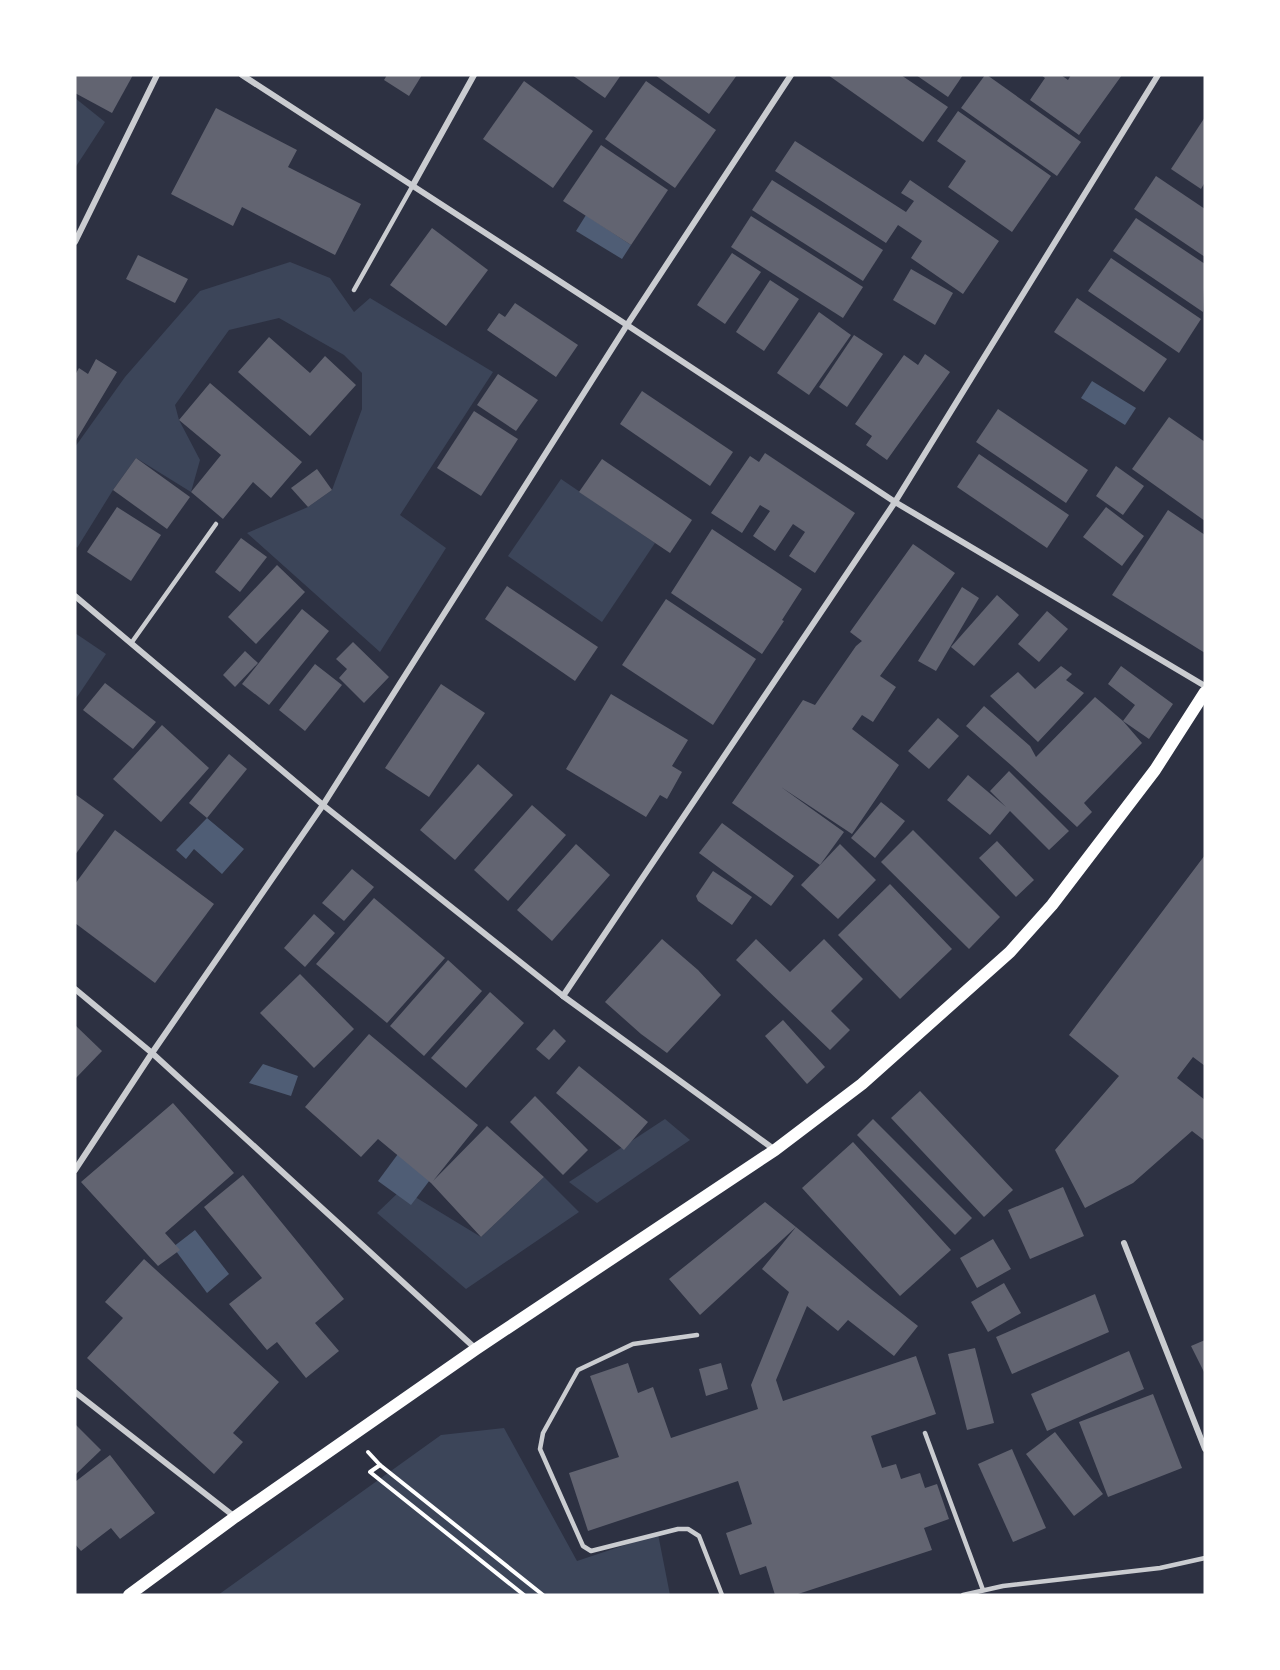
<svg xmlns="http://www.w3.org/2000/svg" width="1280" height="1670" viewBox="0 0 1280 1670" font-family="'Asap Condensed',sans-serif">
<rect width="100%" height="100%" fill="#2d3142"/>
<g fill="#3c4559">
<path d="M75,98l30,24 -30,46z"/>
<path d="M290,262l40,16 24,34 16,-14 123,74 -93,143 46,33 -66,104 -133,-119 61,-26 24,-17 30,-81v-36l-18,-18 -65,-37 -50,12 -54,75 4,15 21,40 -9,32 -55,-34 -23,32 -36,58 -2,-3v-98l50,-70 75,-86z"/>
<path d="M561,479l94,64 -53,79 -94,-66z"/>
<path d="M75,633l31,21 -31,46z"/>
<path d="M665,1119l25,21 -93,63 -28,-21z"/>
<path d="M544,1177l35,35 -113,77 -89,-76 25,-24 79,48z"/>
<path d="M504,1428l73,133 81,-27 12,61h-452l223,-160z"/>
</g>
<g fill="#4f5d75">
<path d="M586,215l45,30 -9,14 -46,-28z"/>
<path d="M1092,381l44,27 -11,17 -44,-27z"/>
<path d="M207,818l37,31 -22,25 -28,-25 -8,10 -10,-9z"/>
<path d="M263,1064l35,12 -7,20 -42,-13z"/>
<path d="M412,1135l33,25 -34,45 -33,-24z"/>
<path d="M195,1230l34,44 -22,19 -34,-46z"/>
</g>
<g fill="#626471">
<path d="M75,75h58l-21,38 -37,-20z"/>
<path d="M387,75h35l-13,21 -25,-16z"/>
<path d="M572,75h49l-16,23z"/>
<path d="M655,75h82l-28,39z"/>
<path d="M828,75h73l47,32 -25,35z"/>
<path d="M916,75h47l-15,22z"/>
<path d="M985,75h2l94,67 -24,34 -96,-68z"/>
<path d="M1041,75h20l7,5 3,-5h51l-43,60 -49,-35 15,-22z"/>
<path d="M524,81l69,50 -40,57 -70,-49z"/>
<path d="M646,81l70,49 -41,58 -70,-49z"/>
<path d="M216,108l81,42 -9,17 73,37 -26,51 -93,-48 -9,19 -62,-32z"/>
<path d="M958,111l93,65 -39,56 -64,-45 18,-26 -29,-20z"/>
<path d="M1205,117v65l-4,7 -30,-20z"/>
<path d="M795,141l111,71 8,-11 -13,-8 9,-13 89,61 -36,53 -52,-36 11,-17 -24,-16 -12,18 -111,-72z"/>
<path d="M601,145l67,45 -37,55 -68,-44z"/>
<path d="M1156,176l49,33v48l-71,-48z"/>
<path d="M772,180l111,70 -20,31 -111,-71z"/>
<path d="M751,216l112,71 -20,31 -112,-71z"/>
<path d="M1136,218l69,46 -2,48 -90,-61z"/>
<path d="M432,228l56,42 -42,56 -56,-41z"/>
<path d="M732,253l29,19 -36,52 -28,-19z"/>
<path d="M138,255l50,24 -13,24 -49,-24z"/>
<path d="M1111,258l90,61 -22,34 -91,-62z"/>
<path d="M911,269l42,24 -18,32 -42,-25z"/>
<path d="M770,280l29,19 -35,52 -28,-19z"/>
<path d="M1077,298l90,61 -23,33 -90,-60z"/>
<path d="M515,303l63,42 -22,32 -69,-47 12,-17 6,4z"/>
<path d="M819,312l32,23 -42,60 -32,-22z"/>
<path d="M854,335l29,19 -36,53 -28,-20z"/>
<path d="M269,337l41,36 15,-17 31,29 -46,51 -72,-64z"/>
<path d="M925,354l25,18 -63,88 -21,-15 6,-9 -17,-12 49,-69 14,10z"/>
<path d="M96,359l21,13 -42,70v-67l4,-7 9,6z"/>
<path d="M498,374l40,26 -22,31 -39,-26z"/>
<path d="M210,383l92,79 -31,36 -18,-16 -30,37 -32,-27 30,-37 -42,-35z"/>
<path d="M642,391l91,61 -23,34 -90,-62z"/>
<path d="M998,409l90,61 -22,33 -90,-61z"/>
<path d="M474,411l44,28 -37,57 -44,-28z"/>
<path d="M1169,417l36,25v79l-73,-52z"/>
<path d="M765,453l90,60 -40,60 -26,-17 16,-24 -12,-8 -18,27 -22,-15 17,-25 -10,-6 -18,28 -31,-20 39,-57 9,6z"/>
<path d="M979,454l90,61 -22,33 -90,-61z"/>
<path d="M136,458l54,39 -23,32 -54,-39z"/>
<path d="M602,459l90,61 -22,33 -91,-61z"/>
<path d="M1116,466l28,20 -21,29 -27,-19z"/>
<path d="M317,469l15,21 -24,17 -17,-19z"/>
<path d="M117,507l44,28 -30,46 -44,-29z"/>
<path d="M1106,507l38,29 -22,30 -39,-29z"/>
<path d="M1168,510l37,25v118l-93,-58z"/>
<path d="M712,529l90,60 -20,31 2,1 -22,33 -91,-61z"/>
<path d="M241,538l26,19 -27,35 -25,-20z"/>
<path d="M913,544l42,29 -75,103 16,11 -23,35 -11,-7 -10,14 47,36 -47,69 -71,-47 63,45 -24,33 -88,-62 71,-103 12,5 41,-59 6,-5 -12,-9z"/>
<path d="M277,565l28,27 -49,52 -28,-27z"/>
<path d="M507,586l91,61 -23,34 -90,-62z"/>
<path d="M962,587l17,11 -43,73 -18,-10z"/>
<path d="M997,595l22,20 -45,51 -23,-19z"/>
<path d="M666,599l90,60 -43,66 -91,-60z"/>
<path d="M302,609l27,22 -60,74 -27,-21z"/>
<path d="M1047,611l21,18 -29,33 -21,-18z"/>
<path d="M353,642l36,35 -25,26 -25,-25 8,-9 -11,-10z"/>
<path d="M245,651l13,12 -23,24 -12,-12z"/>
<path d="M315,664l27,21 -37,46 -26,-21z"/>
<path d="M1061,666l11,8 -6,6 18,13 -46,49 -48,-46 28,-24 17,17z"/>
<path d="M1121,666l52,38 -24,35 -26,-18 12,-16 -27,-21z"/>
<path d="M105,683l51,39 -23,27 -50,-39z"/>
<path d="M441,684l44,29 -56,84 -44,-29z"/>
<path d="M611,694l77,46 -16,26 10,6 -15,27 -7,-4 -14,22 -80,-48z"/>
<path d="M1095,697l28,24 19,22 -58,60 8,9 -15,15 -65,-61 -46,-40 18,-20 46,40 6,11z"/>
<path d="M938,718l21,18 -30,33 -21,-18z"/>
<path d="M162,725l47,43 -48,54 -48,-43z"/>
<path d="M229,754l18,15 -40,49 -18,-15z"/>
<path d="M478,764l35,31 -58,65 -35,-30z"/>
<path d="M1009,771l60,60 -20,19 -39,-39 -20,24 -43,-35 21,-25 38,32 -16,-16z"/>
<path d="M75,794l29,21 -29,40z"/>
<path d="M881,802l24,19 -30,37 -24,-20z"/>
<path d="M532,805l34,30 -58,66 -34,-31z"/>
<path d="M722,823l72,53 -23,30 -72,-53z"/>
<path d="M115,830l99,74 -59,79 -80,-60v-39z"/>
<path d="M913,830l87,87 -31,32 -88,-87z"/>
<path d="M997,841l37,39 -18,17 -37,-39z"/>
<path d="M576,844l34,31 -58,66 -35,-31z"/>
<path d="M840,844l36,36 -38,39 -37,-34z"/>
<path d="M1205,855v211l-12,-9 -16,21 28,22v41l-13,-10 -59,52 -48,25 -30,-58 64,-74 -50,-41z"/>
<path d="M352,869l22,18 -30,34 -22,-18z"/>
<path d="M713,871l39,26 -20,28 -34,-24 -2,-5z"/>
<path d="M890,884l62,65 -52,50 -62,-64z"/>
<path d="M374,898l71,60 -58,65 -71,-59z"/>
<path d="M314,914l21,19 -30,34 -21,-19z"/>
<path d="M662,939l36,31 23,25 -54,58 -26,-19 -36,-32z"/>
<path d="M756,939l34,33 34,-33 39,40 -32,32 19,19 -20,20 -94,-90z"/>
<path d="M448,960l34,31 -58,65 -34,-30z"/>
<path d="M300,974l54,55 -40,39 -54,-55z"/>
<path d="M490,992l34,31 -58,65 -35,-30z"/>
<path d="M783,1020l42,47 -18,17 -42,-48z"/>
<path d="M75,1025l27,26 -27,28z"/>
<path d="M554,1029l12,12 -17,19 -13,-11z"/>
<path d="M369,1034l109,91 -45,56 54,-55 57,51 -63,60 -50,-54 -53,-44 -17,18 -56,-50z"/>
<path d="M579,1066l69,56 -24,28 -68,-57z"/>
<path d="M920,1091l93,99 -29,27 -93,-99z"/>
<path d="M535,1096l53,54 -25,25 -53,-53z"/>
<path d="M173,1103l61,70 -69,60 15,17 -22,16 -77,-84z"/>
<path d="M873,1119l99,99 -17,17 -98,-100z"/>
<path d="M853,1142l98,108 -51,46 -98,-108z"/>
<path d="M243,1175l101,124 -29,24 24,28 -33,27 -29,-36 -10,8 -38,-46 33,-26 -58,-71z"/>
<path d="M1063,1187l21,49 -54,23 -22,-49z"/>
<path d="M765,1202l31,25 76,63 46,36 -24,30 -46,-36 -10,11 -31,-25 -31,74 7,21 133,-45 20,58 -65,22 11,32 14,-4 5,15 19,-6 5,15 12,-4 12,35 -25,9 8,22 -137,45h-20l-9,-29 -26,9 -14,-42 26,-9 -14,-43 -150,50 -19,-58 50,-16 -29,-81 38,-13 10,30 15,-6 18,51 87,-29 -7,-24 38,-93 -27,-23 34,-42 -96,88 -31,-36z"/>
<path d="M993,1239l18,30 -34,19 -17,-30z"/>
<path d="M144,1259l135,123 -46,51 10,9 -29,32 -127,-116 36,-40 -18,-16z"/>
<path d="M1004,1283l17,30 -33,19 -17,-30z"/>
<path d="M1095,1294l14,38 -97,42 -16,-37z"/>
<path d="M1205,1340v34l-14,-28z"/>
<path d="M975,1348l19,75 -27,7 -19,-76z"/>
<path d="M1129,1351l15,38 -97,42 -16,-37z"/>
<path d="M721,1363l7,26 -22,7 -7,-27z"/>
<path d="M1153,1394l29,74 -74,29 -29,-75z"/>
<path d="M75,1424l26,26 -26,25z"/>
<path d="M1055,1432l48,62 -29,22 -48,-62z"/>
<path d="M1012,1449l34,79 -33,14 -35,-78z"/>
<path d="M110,1455l45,58 -35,26 -9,-11 -30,23 -6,-7v-62z"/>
</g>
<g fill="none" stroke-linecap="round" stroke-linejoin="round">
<g stroke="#fff" stroke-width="4">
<path d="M368,1452l12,13"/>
<path d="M524,1595l-154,-123 10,-7 163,130"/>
</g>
<g stroke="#caccd0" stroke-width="4.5">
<path d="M354,290l59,-105"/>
<path d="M132,642l84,-118"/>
<path d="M697,1335l-64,9 -55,26 -35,63 -3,16 43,97 8,5 87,-22h10l11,7 23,59"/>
<path d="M925,1433l58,157"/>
<path d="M963,1595l40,-9 157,-18 45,-10"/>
</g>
<g stroke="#caccd0" stroke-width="6">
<path d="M242,75l385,250 268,177 310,184"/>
<path d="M413,185l61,-110"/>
<path d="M75,242l82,-167"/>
<path d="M75,596l248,209 240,191 212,154"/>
<path d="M75,989l77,64 324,296"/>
<path d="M563,996l332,-494 263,-427"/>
<path d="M75,1170l77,-117 171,-248 304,-480 164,-250"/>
<path d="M1124,1243l81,206"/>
<path d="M75,1392l160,125"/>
</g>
<path stroke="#fff" stroke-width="12" d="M129,1595l106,-78 241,-168 299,-199 87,-66 148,-132 42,-47 103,-135 50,-78"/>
</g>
<rect width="1280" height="1670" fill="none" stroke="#ffffff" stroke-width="153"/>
</svg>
